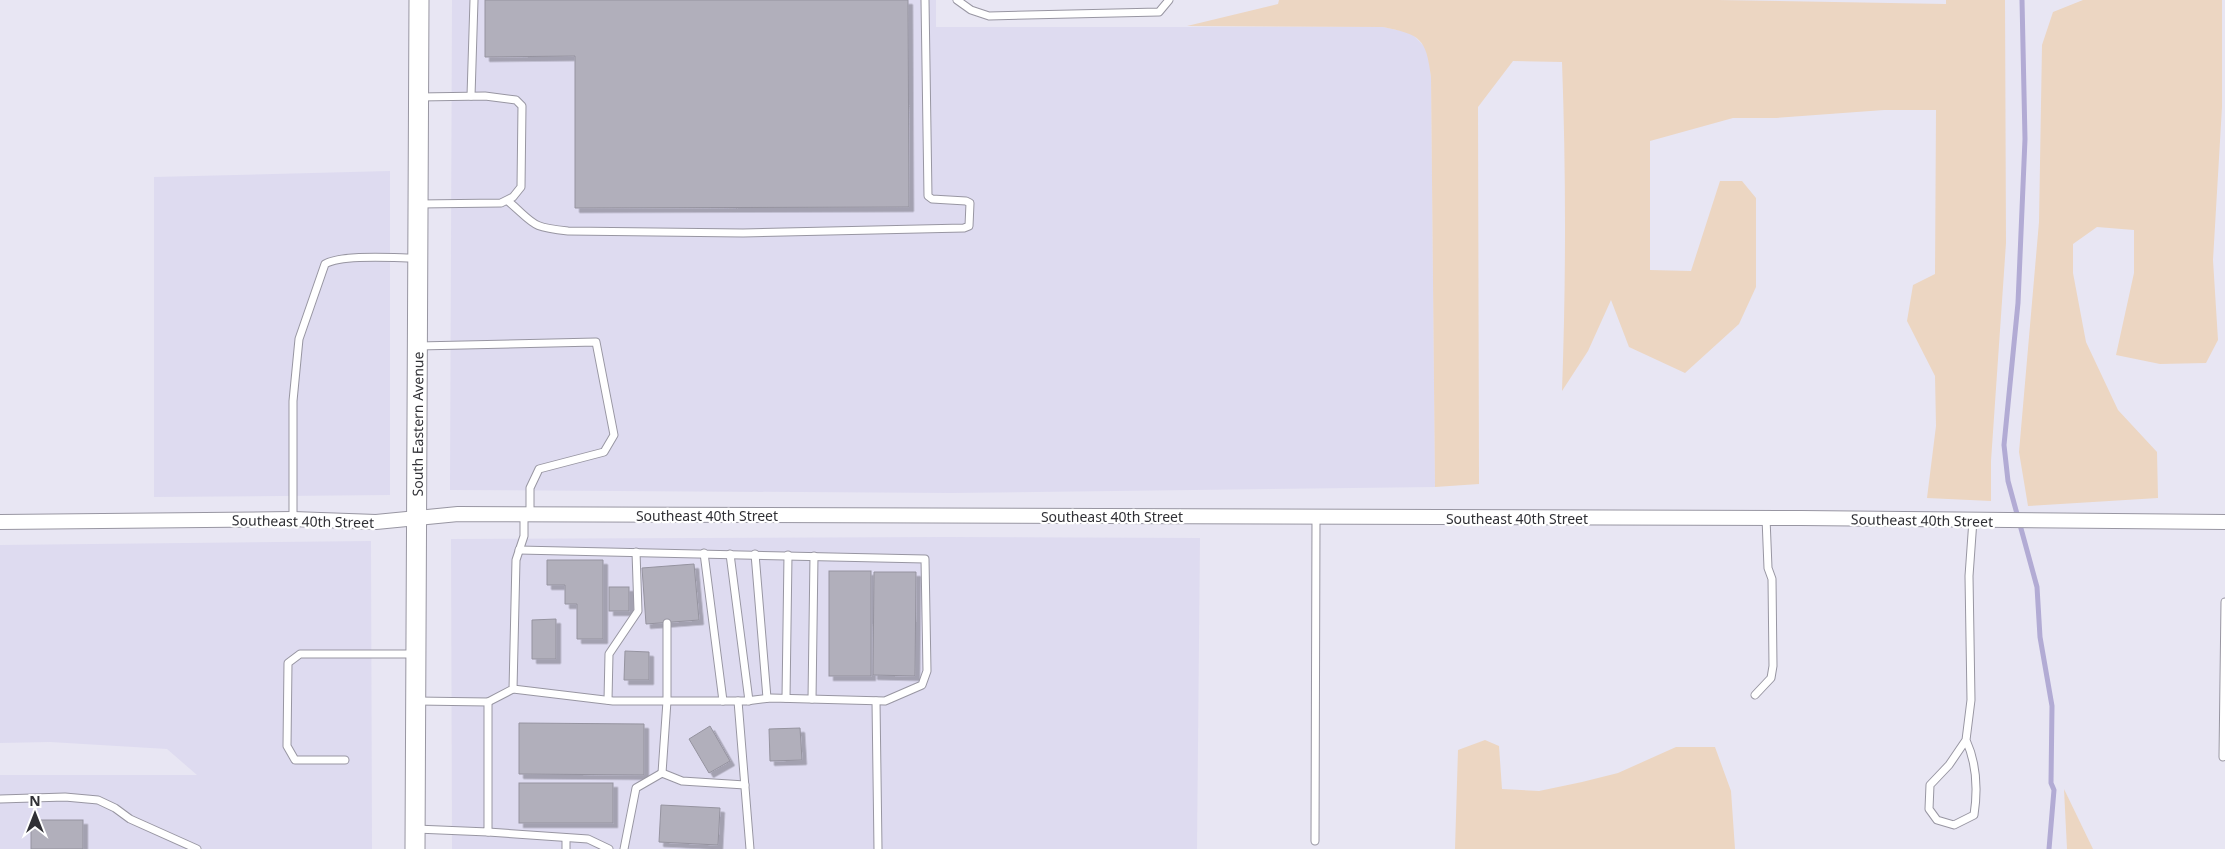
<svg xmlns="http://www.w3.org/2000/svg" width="2225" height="849" viewBox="0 0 2225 849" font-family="'Noto Sans',sans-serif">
<defs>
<filter id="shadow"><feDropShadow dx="4.5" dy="4.5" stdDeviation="0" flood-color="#0004"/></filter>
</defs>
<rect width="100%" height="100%" fill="#e8e6f3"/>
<g fill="#dedbf0">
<path d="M452,0h484v27h447l28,6 17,17 3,27 4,410 -484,6 -501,-3z"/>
<path d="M390,171v324l-236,2v-320z"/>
<path d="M946,537l254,1 -3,311h-745l-1,-310z"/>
<path d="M371,541l1,308h-372v-74h197l-30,-26 -117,-7 -50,1v-198z"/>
</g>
<g fill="#ecd6c2">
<path d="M1279,0h439l228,4v-4h59l1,243 -15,218v40l-64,-3 9,-72 -1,-50 -28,-55 6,-36 22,-11 1,-164h-52l-108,8h-43l-83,23v129l41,1 29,-90h22l14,17v89l-17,37 -54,49 -56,-26 -18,-47 -23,51 -26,40c4,-109 4,-219 0,-329l-49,-1 -35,46 1,377 -44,3 -4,-410c-5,-39 -10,-42 -48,-50l-196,-1 91,-22z"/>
<path d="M2083,0h139v107l-9,153 5,80 -12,23 -46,1 -44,-9 18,-82v-43l-37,-3 -24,17v29l13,69 32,68 39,42 1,46 -130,8 -9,-54 20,-230 3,-177 11,-33z"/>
<path d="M1485,740l14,6 3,43 37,2 43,-9 36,-9 58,-26h39l16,44 4,58h-280l3,-99z"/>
<path d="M2064,789l29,60h-26z"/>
</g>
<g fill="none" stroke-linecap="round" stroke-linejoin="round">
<path stroke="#b2abd4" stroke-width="5" d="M2022,0l3,139 -7,164 -14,142 4,36 29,106 3,50 12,69 -1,77 3,7 -5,59"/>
</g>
<g fill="#b1afbb" stroke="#95939f" filter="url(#shadow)">
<path d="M485,0h423l1,207 -334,1v-152l-90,1z"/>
<path d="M547,560h56v79h-26v-35h-12v-19h-18z"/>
<path d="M694,564l5,56 -53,4 -4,-56z"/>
<rect x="829" y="571" width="42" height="105"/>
<path d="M874,572h42l-1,104 -42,-1z"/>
<rect x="609" y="587" width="20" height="24"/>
<path d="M556,619v40h-24v-39z"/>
<path d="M625,651l24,1v28h-25z"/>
<path d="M519,723l125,1v51l-125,-1z"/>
<path d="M710,726l20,35 -21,12 -20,-34z"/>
<path d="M800,728l2,32 -32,1 -1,-32z"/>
<rect x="519" y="783" width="94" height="40"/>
<path d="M661,805l59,3 -2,37 -59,-3z"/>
<rect x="31" y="820" width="52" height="29"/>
</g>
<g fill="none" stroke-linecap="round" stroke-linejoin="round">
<defs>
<g id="service">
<path d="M957,0l14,10 18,6 170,-4 10,-12"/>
<path d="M471,96l3,-96"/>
<path d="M508,201c28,24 22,26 60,30l175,2 221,-5 5,-2 1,-23 -4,-2 -34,-2 -4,-3 -3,-196"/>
<path d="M419,204l82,-1 12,-6 8,-10 1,-81 -6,-6 -31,-4 -66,1"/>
<path d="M418,346l178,-4 18,93 -10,17 -65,17 -9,19v26"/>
<path d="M293,519v-118l6,-62 26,-75c18,-10 70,-6 93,-6"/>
<path d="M704,553l19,148"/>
<path d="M730,554l19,147"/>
<path d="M755,554l12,144"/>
<path d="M513,689l100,12h133l25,-3 114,3 37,-16 5,-14 -2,-112 -406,-9"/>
<path d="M1755,695l16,-17 2,-12 -1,-87 -4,-11 -2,-50"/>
<path d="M786,698l2,-143"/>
<path d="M812,699l2,-143"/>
<path d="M608,700l1,-46 29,-43 -2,-59"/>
<path d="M738,701l12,148"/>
<path d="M876,701l2,148"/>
<path d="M488,702l25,-13 3,-129 8,-24v-22"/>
<path d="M1966,740c11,24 12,49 8,75l-20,10 -17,-5 -8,-11 1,-24 19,-20 17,-25 5,-40 -2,-124 4,-56"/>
<path d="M2223,757l2,-155"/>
<path d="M345,760h-50l-8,-14 1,-83 12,-9h116"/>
<path d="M662,773l5,-72v-78"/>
<path d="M0,799l65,-2 33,3 17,8 15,11 67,30"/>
<path d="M416,829l72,3v-130l-71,-1"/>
<path d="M488,832l100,7 21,10"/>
<path d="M1315,841l1,-324"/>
<path d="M566,849v-11"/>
<path d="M624,849l12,-61 26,-15 20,8 63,4"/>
</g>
<path id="minor" d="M0,522l293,-3 83,3 82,-8 1343,4 424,4"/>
<g id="secondary">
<path id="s1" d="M415,849l4,-849"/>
</g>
</defs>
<use href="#service" stroke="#9896a2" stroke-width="9"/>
<use href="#minor" stroke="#9896a2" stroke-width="16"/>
<use href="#secondary" stroke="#9896a2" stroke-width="21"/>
<use href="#service" stroke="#fff" stroke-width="7"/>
<use href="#minor" stroke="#fff" stroke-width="14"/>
<use href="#secondary" stroke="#fff" stroke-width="19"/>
</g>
<g text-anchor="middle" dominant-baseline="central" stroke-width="4.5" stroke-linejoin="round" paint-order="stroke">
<g font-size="14" fill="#303035" stroke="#fff">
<text stroke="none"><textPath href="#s1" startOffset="425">South Eastern Avenue</textPath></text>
<text x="707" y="515">Southeast 40th Street</text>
<text x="1112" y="516">Southeast 40th Street</text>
<text x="1517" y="518">Southeast 40th Street</text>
<text transform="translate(1922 520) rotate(1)">Southeast 40th Street</text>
<text transform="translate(303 521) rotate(1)">Southeast 40th Street</text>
</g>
</g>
<g transform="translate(35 814)" stroke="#ffffff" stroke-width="4" paint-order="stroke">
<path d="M0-4L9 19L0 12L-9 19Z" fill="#303035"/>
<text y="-8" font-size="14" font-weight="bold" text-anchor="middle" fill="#303035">N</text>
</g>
</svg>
